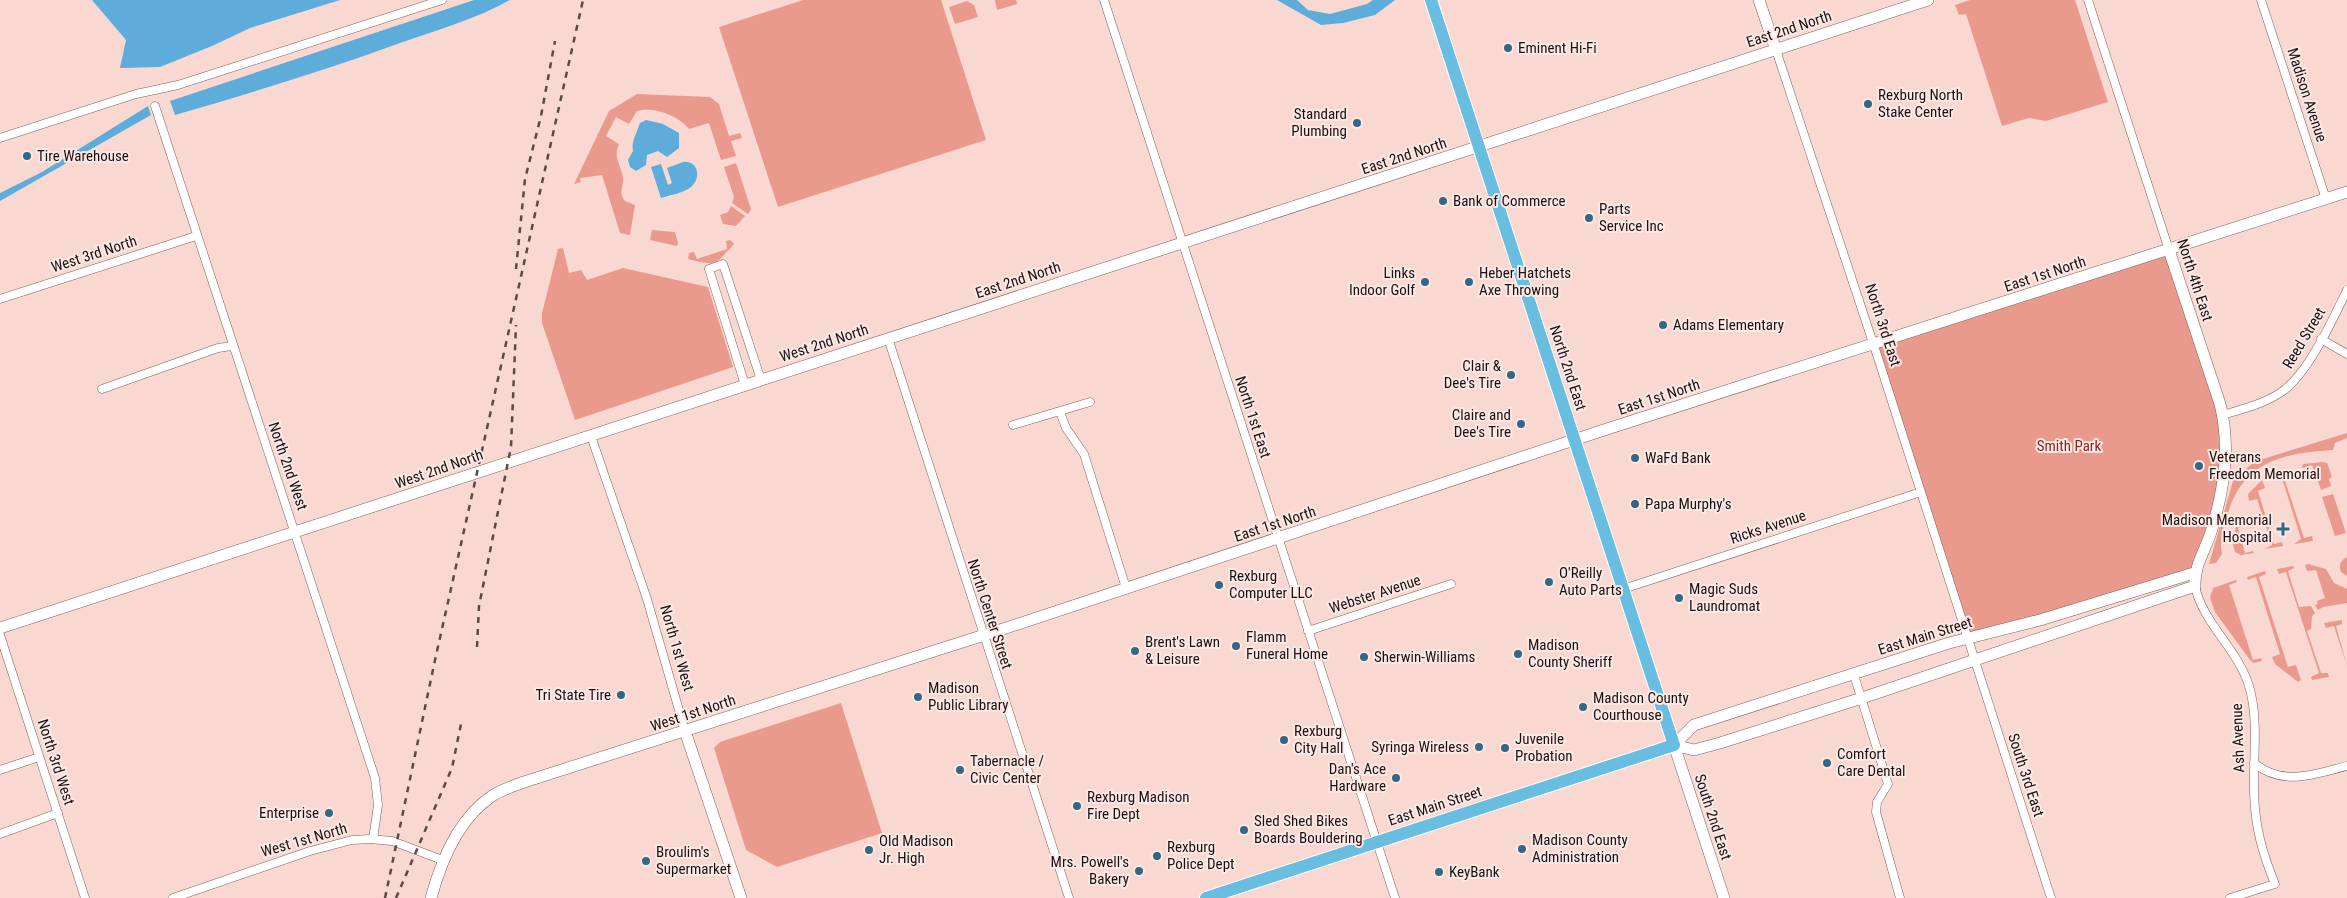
<svg xmlns="http://www.w3.org/2000/svg" width="2347" height="898" viewBox="0 0 2347 898" font-family="'Roboto Condensed',sans-serif">
<rect width="100%" height="100%" fill="#f9d8d2"/>
<g fill="#ea9a8d">
<path d="M803,0h138l45,140 -208,67 -59,-180z"/>
<path d="M995,0h21l1,4 -20,6z"/>
<path d="M1970,0h105l33,102 -62,19 -17,-3 -27,8 -36,-112 -7,1 -4,-10z"/>
<path d="M967,1l7,4 4,12 -23,7 -6,-17z"/>
<path d="M637,94l73,3 9,7 10,32 11,-3 2,5 -11,3 5,15 -15,4 -12,-37 -20,6c-10,-13 -35,-23 -52,-18l-8,13 -13,-7 -10,19 13,8c-6,13 2,21 4,34 1,9 -5,14 2,23l10,4 -5,30 -10,-2 -18,-58 -22,3 1,4 -7,2 35,-73z"/>
<path d="M736,163l15,46 -3,5 -16,-11 2,-6 -10,-30z"/>
<path d="M731,206l14,10 -9,10 -13,-2 -3,-9 8,-3z"/>
<path d="M652,230l23,2 3,11 -1,3 -27,-6z"/>
<path d="M730,240l4,4c-20,22 -17,22 -46,15l1,-6 5,-1 3,7 30,-10 -1,-8z"/>
<path d="M563,248l6,25 12,-3 6,10 36,-12 85,19 25,80 -158,53 -33,-97v-10l16,-64z"/>
<path d="M2169,250l51,154 2,91 -31,76 -223,69 -95,-296z"/>
<path d="M2347,433v5l-12,5 -2,7c-50,3 -91,12 -106,66 -4,13 -8,24 -5,38l-6,9 -7,1 24,-83 10,-10 13,-10z"/>
<path d="M2323,462l4,1 5,14 -3,2 2,7 -10,4 -9,-25 -9,3 -1,-1 1,-3z"/>
<path d="M2290,469l1,3 -8,3 21,63 8,-2 1,5 -19,3 7,-5 -20,-64 -8,2v-3z"/>
<path d="M2262,480l3,8 -7,3 16,53 8,-2 1,4 -18,3 7,-4 -15,-46 -8,2 -1,-7z"/>
<path d="M2333,494l13,39 -11,3 -13,-39z"/>
<path d="M2239,517h3l2,9 -6,2 7,25 8,-2 1,2 -13,2 -6,-3 -3,-11z"/>
<path d="M2347,557v19l-6,-4c-3,-7 0,-12 6,-15z"/>
<path d="M2308,564l18,5 8,14 13,6v14l-24,4 -5,3 -3,-5 3,-1 -1,-3 8,-3 -9,-28 -9,1 -2,-6z"/>
<path d="M2293,566l1,2 -6,3 11,36 12,-1 4,7 -3,3 -1,13 -4,2 14,42h7l1,4 -17,3 -1,-3 8,-4 -33,-101 -7,2 -2,-5z"/>
<path d="M2265,571l1,3 -7,3 29,90 8,-2 5,15 -3,2 -23,-18 -3,-7 8,-3 -24,-77 -8,3 -1,-3z"/>
<path d="M2236,580l1,2 -8,3 24,75 8,-2 1,3 -8,2 -4,-3 -35,-48 -5,-14 3,-10z"/>
<path d="M2342,620v4l-6,2 11,40 -13,-40 -8,2 -2,-5z"/>
<path d="M841,703l41,130 -105,34 -31,-17 -32,-102 6,-6z"/>
</g>
<g fill="#5dacda">
<path d="M92,0h248l-90,28 -38,18 -52,21 -40,1 6,-28z"/>
<path d="M474,0h36c-34,19 -73,30 -110,43 -74,27 -149,50 -225,72l-5,-14z"/>
<path d="M1277,0h20l11,10 22,4 37,-10 6,-4h22l-20,15 -32,8 -22,2z"/>
<path d="M148,106l3,9 -151,86v-8l42,-21z"/>
<path d="M646,120l17,4 16,9v15l-12,9 -9,-6 -11,4 -1,10 -10,6 -6,-4 -2,-7 5,-9c-2,-9 4,-19 7,-28z"/>
<path d="M683,162c15,-2 19,16 8,25 -7,6 -21,8 -30,11l-10,-31 10,-3 7,21 4,-2 -5,-15z"/>
</g>
<g fill="none" stroke-linecap="round" stroke-linejoin="round">
<defs>
<g id="street">
<path d="M1104,0l291,898"/>
<path d="M2088,0l81,250"/>
<path d="M2261,0l65,199"/>
<path d="M1776,50l103,311 172,537"/>
<path d="M155,106l220,672 3,27 -5,34"/>
<path d="M0,138l136,-44 42,-9 264,-85"/>
<path d="M0,299l196,-63"/>
<path d="M888,338l181,560"/>
<path d="M2321,339l26,15"/>
<path d="M745,385l-36,-116 14,-5 38,116"/>
<path d="M102,389l116,-41 14,-2"/>
<path d="M1060,412l6,16 18,26 42,134"/>
<path d="M2223,415c19,-6 40,-11 57,-22 27,-17 53,-74 67,-103"/>
<path d="M1013,425l77,-23"/>
<path d="M591,436l56,163 38,132"/>
<path d="M2195,586c8,38 43,63 54,100 10,33 4,72 5,106 1,35 8,60 21,92l-45,14"/>
<path d="M1623,589l298,-97"/>
<path d="M1308,631l143,-47"/>
<path d="M0,635l85,263"/>
<path d="M1854,675l34,109 -11,18 -1,10 24,86"/>
<path d="M2254,763c29,24 60,11 93,3"/>
<path d="M0,770l39,-13"/>
<path d="M0,834l58,-21"/>
<path d="M173,898l137,-47 42,-11 18,-1 22,2 53,20"/>
</g>
<g id="secondary">
<path d="M1759,0l17,50"/>
<path d="M0,628l1928,-628"/>
<path d="M685,731l56,167"/>
<path d="M1674,745l20,5 26,-7 142,-45 333,-112c-1,-20 10,-35 16,-54 13,-42 20,-85 9,-128l-51,-154"/>
<path d="M1674,745l20,-20 255,-82 91,-23 154,-47"/>
<path d="M1674,745l50,153"/>
<path d="M431,898c10,-37 28,-80 61,-102 9,-6 21,-10 32,-14l476,-152 607,-201 740,-237"/>
</g>
<path id="primary" d="M1206,898l468,-153 -243,-745"/>
</defs>
<use href="#street" stroke="#7d615c" stroke-width="9"/>
<use href="#secondary" stroke="#7d615c" stroke-width="12"/>
<use href="#primary" stroke="#fff" stroke-width="14"/>
<use href="#street" stroke="#fff" stroke-width="8"/>
<use href="#secondary" stroke="#fff" stroke-width="11"/>
<use href="#primary" stroke="#69bde0" stroke-width="12"/>
<g stroke="#5b4b47" stroke-width="2.5" stroke-dasharray="6 6" stroke-linecap="butt">
<path d="M516,269l9,-90 16,-63 14,-75"/>
<path d="M477,647l2,-41 32,-159 5,-122"/>
<path d="M385,898l50,-238 148,-660"/>
<path d="M396,898l56,-130 9,-44"/>
</g>
</g>
<g fill="#356784" stroke="#fce8e5" stroke-width="2">
<circle cx="1508" cy="48" r="5"/>
<circle cx="1868" cy="104" r="5"/>
<circle cx="1357" cy="123" r="5"/>
<circle cx="27" cy="156" r="5"/>
<circle cx="1443" cy="201" r="5"/>
<circle cx="1589" cy="218" r="5"/>
<circle cx="1425" cy="282" r="5"/>
<circle cx="1469" cy="282" r="5"/>
<circle cx="1663" cy="325" r="5"/>
<circle cx="1511" cy="375" r="5"/>
<circle cx="1521" cy="424" r="5"/>
<circle cx="1635" cy="458" r="5"/>
<circle cx="2199" cy="466" r="5"/>
<circle cx="1635" cy="504" r="5"/>
<path d="M2280.5 521.5h5v5h5v5h-5v5h-5v-5h-5v-5h5z"/>
<circle cx="1549" cy="582" r="5"/>
<circle cx="1219" cy="585" r="5"/>
<circle cx="1679" cy="598" r="5"/>
<circle cx="1236" cy="646" r="5"/>
<circle cx="1135" cy="651" r="5"/>
<circle cx="1518" cy="654" r="5"/>
<circle cx="1364" cy="657" r="5"/>
<circle cx="621" cy="695" r="5"/>
<circle cx="918" cy="697" r="5"/>
<circle cx="1583" cy="707" r="5"/>
<circle cx="1284" cy="740" r="5"/>
<circle cx="1479" cy="747" r="5"/>
<circle cx="1505" cy="748" r="5"/>
<circle cx="1827" cy="763" r="5"/>
<circle cx="960" cy="770" r="5"/>
<circle cx="1396" cy="778" r="5"/>
<circle cx="1077" cy="806" r="5"/>
<circle cx="329" cy="813" r="5"/>
<circle cx="1244" cy="830" r="5"/>
<circle cx="1522" cy="849" r="5"/>
<circle cx="869" cy="850" r="5"/>
<circle cx="1157" cy="856" r="5"/>
<circle cx="646" cy="861" r="5"/>
<circle cx="1139" cy="871" r="5"/>
<circle cx="1439" cy="872" r="5"/>
</g>
<g text-anchor="middle" dominant-baseline="central" stroke-width="4" stroke-linejoin="round" paint-order="stroke">
<g font-size="15" fill="#1b110f" stroke="#fce8e5">
<text transform="translate(1789 29) rotate(-18)">East 2nd North</text>
<text transform="translate(2307 95) rotate(72)">Madison Avenue</text>
<text transform="translate(1404 156) rotate(-18)">East 2nd North</text>
<text transform="translate(94 254) rotate(-18)">West 3rd North</text>
<text transform="translate(2045 274) rotate(-18)">East 1st North</text>
<text transform="translate(1018 280) rotate(-18)">East 2nd North</text>
<text transform="translate(2195 280) rotate(72)">North 4th East</text>
<text transform="translate(1883 325) rotate(72)">North 3rd East</text>
<text transform="translate(2304 338) rotate(-59)">Reed Street</text>
<text transform="translate(824 343) rotate(-18)">West 2nd North</text>
<text transform="translate(1568 368) rotate(72)">North 2nd East</text>
<text transform="translate(1659 397) rotate(-18)">East 1st North</text>
<text transform="translate(1253 417) rotate(72)">North 1st East</text>
<text transform="translate(288 466) rotate(71)">North 2nd West</text>
<text transform="translate(439 469) rotate(-19)">West 2nd North</text>
<text transform="translate(1275 524) rotate(-18)">East 1st North</text>
<text transform="translate(1768 527) rotate(-18)">Ricks Avenue</text>
<text transform="translate(1375 594) rotate(-18)">Webster Avenue</text>
<text transform="translate(990 614) rotate(72)">North Center Street</text>
<text transform="translate(1925 636) rotate(-17)">East Main Street</text>
<text transform="translate(677 648) rotate(74)">North 1st West</text>
<text transform="translate(693 713) rotate(-18)">West 1st North</text>
<text transform="translate(2238 738) rotate(-92)">Ash Avenue</text>
<text transform="translate(56 762) rotate(72)">North 3rd West</text>
<text transform="translate(2026 775) rotate(72)">South 3rd East</text>
<text transform="translate(1435 806) rotate(-18)">East Main Street</text>
<text transform="translate(1713 817) rotate(72)">South 2nd East</text>
<text transform="translate(304 840) rotate(-16)">West 1st North</text>
</g>
<g font-size="15" fill="#1b110f" stroke="#fce8e5" text-anchor="start">
<text x="1518" y="48">Eminent Hi-Fi</text>
<text x="1878" y="95">Rexburg North<tspan x="1878" dy="17">Stake Center</tspan></text>
<text x="1347" y="114" text-anchor="end">Standard<tspan x="1347" dy="17">Plumbing</tspan></text>
<text x="37" y="156">Tire Warehouse</text>
<text x="1453" y="201">Bank of Commerce</text>
<text x="1599" y="209">Parts<tspan x="1599" dy="17">Service Inc</tspan></text>
<text x="1415" y="273" text-anchor="end">Links<tspan x="1415" dy="17">Indoor Golf</tspan></text>
<text x="1479" y="273">Heber Hatchets<tspan x="1479" dy="17">Axe Throwing</tspan></text>
<text x="1673" y="325">Adams Elementary</text>
<text x="1501" y="366" text-anchor="end">Clair &amp;<tspan x="1501" dy="17">Dee's Tire</tspan></text>
<text x="1511" y="415" text-anchor="end">Claire and<tspan x="1511" dy="17">Dee's Tire</tspan></text>
<text x="2209" y="457">Veterans<tspan x="2209" dy="17">Freedom Memorial</tspan></text>
<text x="1645" y="458">WaFd Bank</text>
<text x="1645" y="504">Papa Murphy's</text>
<text x="2272" y="520" text-anchor="end">Madison Memorial<tspan x="2272" dy="17">Hospital</tspan></text>
<text x="1559" y="573">O'Reilly<tspan x="1559" dy="17">Auto Parts</tspan></text>
<text x="1229" y="576">Rexburg<tspan x="1229" dy="17">Computer LLC</tspan></text>
<text x="1689" y="589">Magic Suds<tspan x="1689" dy="17">Laundromat</tspan></text>
<text x="1246" y="637">Flamm<tspan x="1246" dy="17">Funeral Home</tspan></text>
<text x="1145" y="642">Brent's Lawn<tspan x="1145" dy="17">&amp; Leisure</tspan></text>
<text x="1528" y="645">Madison<tspan x="1528" dy="17">County Sheriff</tspan></text>
<text x="1374" y="657">Sherwin-Williams</text>
<text x="928" y="688">Madison<tspan x="928" dy="17">Public Library</tspan></text>
<text x="611" y="695" text-anchor="end">Tri State Tire</text>
<text x="1593" y="698">Madison County<tspan x="1593" dy="17">Courthouse</tspan></text>
<text x="1294" y="731">Rexburg<tspan x="1294" dy="17">City Hall</tspan></text>
<text x="1515" y="739">Juvenile<tspan x="1515" dy="17">Probation</tspan></text>
<text x="1469" y="747" text-anchor="end">Syringa Wireless</text>
<text x="1837" y="754">Comfort<tspan x="1837" dy="17">Care Dental</tspan></text>
<text x="970" y="761">Tabernacle /<tspan x="970" dy="17">Civic Center</tspan></text>
<text x="1386" y="769" text-anchor="end">Dan's Ace<tspan x="1386" dy="17">Hardware</tspan></text>
<text x="1087" y="797">Rexburg Madison<tspan x="1087" dy="17">Fire Dept</tspan></text>
<text x="319" y="813" text-anchor="end">Enterprise</text>
<text x="1254" y="821">Sled Shed Bikes<tspan x="1254" dy="17">Boards Bouldering</tspan></text>
<text x="1532" y="840">Madison County<tspan x="1532" dy="17">Administration</tspan></text>
<text x="879" y="841">Old Madison<tspan x="879" dy="17">Jr. High</tspan></text>
<text x="1167" y="847">Rexburg<tspan x="1167" dy="17">Police Dept</tspan></text>
<text x="656" y="852">Broulim's<tspan x="656" dy="17">Supermarket</tspan></text>
<text x="1129" y="862" text-anchor="end">Mrs. Powell's<tspan x="1129" dy="17">Bakery</tspan></text>
<text x="1449" y="872">KeyBank</text>
</g>
<g font-size="15" fill="#88271f" stroke="#fce8e5">
<text x="2069" y="446">Smith Park</text>
</g>
</g>
</svg>
